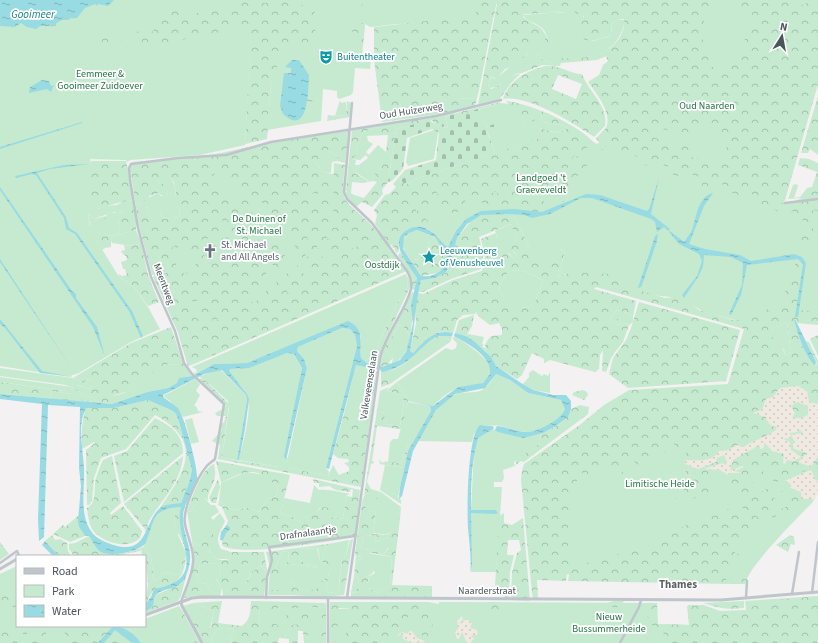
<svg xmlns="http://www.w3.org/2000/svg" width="818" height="643" viewBox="0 0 818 643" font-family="'Source Sans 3',sans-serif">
<defs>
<pattern id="forest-crowns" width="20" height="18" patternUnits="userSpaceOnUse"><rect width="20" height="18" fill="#c6ead0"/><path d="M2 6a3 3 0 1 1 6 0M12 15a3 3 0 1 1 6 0" fill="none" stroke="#a3c0ac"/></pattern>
<pattern id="wetland-marsh" width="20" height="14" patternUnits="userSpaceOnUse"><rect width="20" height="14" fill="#c6ead0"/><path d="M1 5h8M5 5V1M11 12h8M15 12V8" fill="none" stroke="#a3c0ac"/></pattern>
<pattern id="sand-dots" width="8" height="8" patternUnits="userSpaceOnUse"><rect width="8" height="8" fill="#efe9e1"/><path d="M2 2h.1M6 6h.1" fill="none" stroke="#cecac3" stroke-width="1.8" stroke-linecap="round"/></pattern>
<pattern id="cemetery-stones" width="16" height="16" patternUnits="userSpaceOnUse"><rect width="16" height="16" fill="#c6ead0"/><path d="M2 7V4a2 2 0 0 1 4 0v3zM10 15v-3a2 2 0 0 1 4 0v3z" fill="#a3c0ac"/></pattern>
<pattern id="water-ripples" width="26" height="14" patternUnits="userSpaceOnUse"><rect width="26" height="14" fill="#98dbe2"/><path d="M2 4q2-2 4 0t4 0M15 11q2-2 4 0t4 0" fill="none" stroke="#7eb4ba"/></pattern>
</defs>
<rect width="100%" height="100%" fill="#f3f1f1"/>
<g fill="#c6ead0">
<path d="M0,0h818v83l-34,120 34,-4v122l-25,-5 -42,8 -47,-12 -23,-14 -30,-3 -83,-22 -10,4c2,-9 5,-17 7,-26l-4,-2 -16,31 -32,-66h2l-1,-5 -53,16 -13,22c-18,-11 -13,-26 -42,-16l-8,16 -5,1 -2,-4 -3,4 18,23 -210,92 -8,3 -10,-34 -23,-53 -8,-33 35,-26 -7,-46 -11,2h5c8,8 7,20 5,30l5,1 1,10 -16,2 -4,-6h-12l-2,-7h-7l-1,-3 20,-10 3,3h7l-2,-12h-6l-3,-4 -23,-13 213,-34 -20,14 -13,14 8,14 16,-2 4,25 29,27 7,9 12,-29 198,-66 9,5 4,-3 -2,-4 9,-12 -1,-18 24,-67 3,-35 -138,-1 -2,13h-18l-2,3 -78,4 -26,3 -5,-3 -3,32 9,1 -1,12 -15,-1 -2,24 -2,3 -12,4 -2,-2v-6l-14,-2 -2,32 -54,9 7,-79 -23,-17 -6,111 -45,10 -70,5 -3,2 -1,-2 -36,-1 8,50 8,-3 11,-1 6,-4 11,-1 2,9 -11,3h-12l-19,7 -6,-5 2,13 1,-4 8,-4h19l2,13 -9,4 -13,-3 -1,8 22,36 14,9 15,21 12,22 -29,13 -52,31 -9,3h3l-4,1 -69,-11z"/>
<path d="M553,11c6,2 13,3 20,-1l5,5h5v16l-4,4 14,6 17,-5 2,-5 -1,-7 6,-4h8c-4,21 -16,33 -36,37 -8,2 -15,1 -22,3l-3,-1 -13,4 -11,-5 -1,-5 -5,10 -9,4 -3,6 -7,1 -19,13 -7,1 -1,-4 4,-8 2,3 9,-6 16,-15h4l5,-4 -2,-2 17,-14h2l4,4c-2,-4 -3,-9 -5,-12 -6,-8 -18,-7 -21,-15l25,-2z"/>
<path d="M456,90h23l-2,8 -22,1z"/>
<path d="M340,100l1,3 5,-1v13l-11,1z"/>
<path d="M500,103l10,1 16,21 7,-12v-5l7,6 3,8 22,4 1,4 -8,3 -20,-5v3l12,4 -55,18 -8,-23 10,-7 -11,4 -8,-17z"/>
<path d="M378,127l1,7 -12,2 1,5 5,3 -7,8 3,3 9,-10 8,7 -4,4 1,8 -3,6h-8l5,6 -8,5 -14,-9 1,-5 4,-1 -1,-1 9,-7 -2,-3 -6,5 -9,-1 7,-6 -2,-3 7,-18z"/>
<path d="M434,130l4,3 -4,26 -26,7 -2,-4 4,-24z"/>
<path d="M325,149l13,7 -1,5 -5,1 -1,10 -8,1 -7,-11z"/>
<path d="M796,184l2,2 -4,12 -6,1 5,-14z"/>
<path d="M512,224l5,17 -4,11 4,3 -1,3h-3l-4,-5 -9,4 -5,-1 -2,-3 -1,-12 5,-5 -2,-5z"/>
<path d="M136,230l5,13 -9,3 -20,-3 -1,-3 1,-3z"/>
<path d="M417,230l18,7 -6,5 -3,10 -8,2v5l-2,1 -6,-12 -6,2c-4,-11 3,-18 13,-20z"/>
<path d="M509,270c14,0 22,3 34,11l-8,21 -7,6 -15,-1 -13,-14 -1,-7z"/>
<path d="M406,274l2,8 -1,6 -10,15 -19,42 -4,19 -7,-1 -6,-5v-22l-9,-12 -61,21 -44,18 -33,1 -19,10 -2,-1 4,-1 -1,-3 -4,-2z"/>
<path d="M617,310l10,3 6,4v5l-4,3 -3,-2 -3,2 -9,-1 4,-5 -6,4 -2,-4z"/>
<path d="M787,322l4,30 -5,4 -2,-6 -19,-18z"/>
<path d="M399,324l4,2 7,10c-3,12 -4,23 -18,27l1,-5 -6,-3 2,-11z"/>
<path d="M342,328l8,1 5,6 2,11 -31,122 3,4 -1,4 -41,-8 2,-6 -7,-2v6l-3,1 -40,-7c3,-14 15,-54 7,-67 -4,-8 -13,-14 -18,-22l2,-2h9l48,-16 7,1 8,14 -16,92 2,-3 19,-89 -3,-9 -7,-8 1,-4z"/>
<path d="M468,334l16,3 -2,7 -2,-1 4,2 -2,2 3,1 1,4 -20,-16z"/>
<path d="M454,336c11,7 56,33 28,47 -7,4 -17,1 -24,5 -9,3 -18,11 -25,18l-25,-5 -11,-19 49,-34 6,2 4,-2 1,-5 -4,-4z"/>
<path d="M440,337l11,3 -1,2 -60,42 -8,-12c25,-4 26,-14 44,-28 4,-3 9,-5 14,-7z"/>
<path d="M169,364l12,1 6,12 -8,1 -2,5 -9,5 -21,4 -35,12v-8c23,-2 36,-28 57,-32z"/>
<path d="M356,364l18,5 -10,49 -20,-4z"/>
<path d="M0,368l73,10 10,5 5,-4 4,2v5l-3,3 -12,-4 -4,3 -7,-3 -66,-9z"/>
<path d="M818,368v124c-5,6 -3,9 -9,14 -13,13 -57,58 -62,73l-14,1v4h-4l-4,-7 -192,-3 -5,-110 103,-73 96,2z"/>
<path d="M220,369l26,26 1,5 -10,60 -15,-2 7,-50 -1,-7 -25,-23 -5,-1z"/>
<path d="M533,370l9,6 2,-2 4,2 2,-4v21l-17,-3 -10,-6 6,-7v-4z"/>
<path d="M496,374l14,6 18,13 33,7 4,6v6c-8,10 -26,20 -39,20 -8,0 -17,-4 -25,-6 -6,-1 -11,0 -18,-1l-9,9 -2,8 -54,-1c10,-16 18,-38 36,-46 9,-4 20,-1 28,-5 7,-4 10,-11 14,-16z"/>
<path d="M0,377l65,9h2l-3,5 -64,-9z"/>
<path d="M195,379l5,5 -4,7 4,4 -6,11h2l2,5 5,1 -20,5 -13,-16 -7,-5z"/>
<path d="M389,387l-3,4c8,1 15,2 18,10l-4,25 -14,-2 -2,-10 -7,-4 3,-19z"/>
<path d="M71,388l9,4 1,3 10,2 9,5 -50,-3 2,-8 19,3z"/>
<path d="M408,402l22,4 1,5 -14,26 -3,4 -6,3 -6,18 -3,1 -11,-1 2,-20 3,-3h5z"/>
<path d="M192,418l7,24 -8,2 -6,-24z"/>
<path d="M493,429l17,6 30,-1 1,7 -4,5 -23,16 1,4 -12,4 1,8 -2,4h-8v5h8l-6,85h-25v-59h27l-2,-3h-25l3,-58 3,-14z"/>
<path d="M385,465l19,3 -6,29 3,3v4l-21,-14z"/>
<path d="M246,472l21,3 11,13 -2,8 -7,2 -10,14 -13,-4 -14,2 -13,-9 2,-18z"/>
<path d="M314,485l5,5c11,-1 20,2 31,4l-4,2 -3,23 -13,-2 -10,-9 -4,4 -18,10 -7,-6 -11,-2 4,-16 26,5z"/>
<path d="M381,492l20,15 -1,12 -3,2c-4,15 -10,14 -24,12l3,-22 -7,1 -7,-10c4,-14 8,-6 19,-10z"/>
<path d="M200,498h4l7,7h4l4,7 -8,5 2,3 7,-7 5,8c-4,11 -11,16 -4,28l10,3 -1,7h-12l-6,-3 -3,-7 4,-11 -7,1 -6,7 -8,-5 -5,-30 1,-3 2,4z"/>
<path d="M170,507l5,6 -1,10 5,9 -1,3 9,20 -5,7v8l-4,5 -13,-3 -11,10 -3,-26 -8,-9 2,-3c5,-15 8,-32 25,-37z"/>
<path d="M368,535l7,1 1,6 11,-5 3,9 -7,8 -24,-7 3,-3 1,-7z"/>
<path d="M349,540l-3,16 -18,6 -6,-5 6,-13z"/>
<path d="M317,548l3,12 5,4v17l-8,9h-16l-5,-2 -5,-9v-15l27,4v-2l-12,-2 -7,-5v-10z"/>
<path d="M288,551l1,8 -5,10h-9l7,-17z"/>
<path d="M361,552l31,5 -2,28 -12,8 -12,-6 -9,6 -6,-1 3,-15 5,1 -1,6 10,-1 1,-6 6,-4 -1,-3 -7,7 -6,-3 -4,-12 5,-5 -6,-1 -1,-2z"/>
<path d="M251,558h10l1,7 6,5 -1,2 -6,-6 -10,7 -6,12 -6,2v-13l8,-12z"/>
<path d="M342,560l-4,33 -12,-1 3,-21z"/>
<path d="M208,563l10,1 3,10 -5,5 4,6 -3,9 -5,-1 -6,-10 -3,1 -6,-7 3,-13z"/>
<path d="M17,566v60h128v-7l34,-13 5,8 -4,3 18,26h-198v-69z"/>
<path d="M272,574h17v21h-2l-1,-5h-14z"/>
<path d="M818,596v47h-464v-18h-8v18h-10l1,-34h17v13l3,-20h71l11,2v-2h9l200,1v15l17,13v-7l25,1 -2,-20h16l16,6 26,-1 -1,-9z"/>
<path d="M193,603l21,8 -4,18 -18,-7 -9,-16z"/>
<path d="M309,607l13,1v10l-3,1v12l2,1v11h-14z"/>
<path d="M277,608h10v20l3,2v6l-11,-1 -3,-10h-16l-1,-15h10l8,9z"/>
<path d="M290,608h11v16l-11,1z"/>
<path d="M221,628l5,2 2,-2 6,1 -1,5 -4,5 3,4h-21l4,-12z"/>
</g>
<g fill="url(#forest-crowns)" fill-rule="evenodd">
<path d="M240,0h23l2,4 3,-4h33v5l13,2 1,7 4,4 -7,2 4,5 -1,5 3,4 -2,7h-7l-1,4 5,3 -5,5h-4l-2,-7 -9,-1 -5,4 -8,2 -6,5 3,10 -6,17 -4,56 -22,5 6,-118 -90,18 -1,2 -30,-7 -2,-5 16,-4 6,4 4,-4 -1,-7 9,-2 13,-14c10,19 18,7 31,1l8,3c6,-2 20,-1 27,-2l-3,-6z"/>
<path d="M355,0h8l-1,8 -9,3 -2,-5 7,-1z"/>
<path d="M486,0l10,4 -17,86h-23v9l21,-1 -2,8 -28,7 -65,9 -8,-63v-32l88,-10 12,3 4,-17z"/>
<path d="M502,0h199l10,4c-1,8 -7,14 -8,22 -1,7 2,19 -3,25l9,5 2,10 8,5 16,-10 14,-31 4,-21 -12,-1 -5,-4v-4h21l6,3 29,-1 10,3 5,-2 2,2 5,-4 4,2v81l-33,116 -8,1 -22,-6 -154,-50 -5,-7 10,-10c7,-14 -10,-35 -18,-46l11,-7 4,-10 5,-4 -2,-5 -9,4 -36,3 -1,3 -18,-1 -20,8 1,-5 10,-5 7,-11 6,-1 -2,4h-4v3l11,5 8,-5c21,2 49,-1 61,-21 3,-6 5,-12 4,-18l-7,1 -6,4 1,11c-11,3 -25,11 -33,0l3,-4 -4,-3 6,-12 -8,-2 -2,-3 -8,2 -13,-2 -5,2 -24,1 -1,3c15,12 17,4 26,25l-4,1v-5h-2l-2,4 -1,-1 -13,11 1,2 -5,4h-4l-2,6 -12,5 -9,10 -5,-3 -3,10 3,3c11,-3 17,-15 29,-15l-9,9 -12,17 -21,5 19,-101zM652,127l45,9 3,-1 1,-7 12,-1 16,9 1,6 -5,8 -4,17 -12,-2v-4l-18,-4 2,-9 -38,-10z"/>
<path d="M362,23l3,1 -2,22 -6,-14 -9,-1 4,-6z"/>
<path d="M122,31v12l-6,-1 -6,-5 -2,3 4,2v3l-10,-2 -1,-6 14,-2z"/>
<path d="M545,66c17,-1 24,8 37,8 6,17 27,32 23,52l-11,11c-21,-14 -65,-42 -91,-38 5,-18 25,-29 42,-33zM558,75l24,9 -6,15 -24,-10z"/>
<path d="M818,96v59l-8,-6 -2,4h-7z"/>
<path d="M347,101l4,2 -1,14 -23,4 1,-6 8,1 10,-1z"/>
<path d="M506,101c23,2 74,24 88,42l-26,17 -6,-1 6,1 12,-5 -14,15 -5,15 -7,2 -6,-2 -5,4v12l9,8 -16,3 -34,-2 -35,-13 -6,14 -7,2 -29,-8 -3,10 6,6v4c-10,7 -33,-3 -29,26l-3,2 -3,-11 -3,3 -15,-21 2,-9 -3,-5 11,-15 4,-1 7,-7 -3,-3 5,-6 8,7 9,-6 134,-44 -11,-4v-3l20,5 8,-3 -1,-4 -22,-4 -3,-8 -7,-5 2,11 -9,5zM454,186h6l53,9 2,-7 -1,7 13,2 5,-2 -3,3h7h-10l-70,-11 -29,11 -8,6 -3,11 -2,1 5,-14 9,-6z"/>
<path d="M500,102v1l-39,12 -1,-3z"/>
<path d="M458,112l-13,5 3,11 -5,-1 -2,-4 -3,3 -3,-1 -3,-5 -36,9 -8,53 -6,8 1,4 -11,13 -10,-5 -6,5 -1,-1 -8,-9 -1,-7 6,-60zM378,127v7l-11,2 21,-1 -2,17 -4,1v3l-4,4v2l5,2 -3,6h-9l6,6 -9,5 -13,-8 1,-6 5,-1 -2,-1h-4l1,-5 -5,-1 8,-6 -3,-3 7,-18zM373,181l4,1 -13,16 -13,-4 1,-12 10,1z"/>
<path d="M349,131l-4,32 -8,-2 1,-5 -13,-7 -3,10 -6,3 7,11 8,-1 -21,22 -49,2 -23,20 -12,4 -32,3 -14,9 -8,9 1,10 -11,21 -10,3 -13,-49 -9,-57 2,-7 70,-5 80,-17zM212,165l6,3 21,23 1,4 -7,2 -23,-14 -15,-14 2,-3 11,9 5,1 3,-4 -4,-5zM169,176l5,6 2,12 -8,2 3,10 8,1 1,10 -16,2 -4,-6h-12l-2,-7h-7l-1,-3 11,-4v-3l9,-3 5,3h5l-1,-12h-7l-3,-4 3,-3z"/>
<path d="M594,144l11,7 81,25v3l-90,-31 -9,16 -1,7 -14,8 -9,25 1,-8 -3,-1 -3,-3 8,-18z"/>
<path d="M800,158l9,1 9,4v48l-5,-1v23c-6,-13 -23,-20 -25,-29l14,-6 -14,1 12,-2 7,-9 5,-1 5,-15 -19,-7z"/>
<path d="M91,161h35l8,39c-16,1 -30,9 -46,10z"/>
<path d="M334,163l11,2c-4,40 -3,32 25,59l-37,2z"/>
<path d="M330,177l1,16 -19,1z"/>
<path d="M688,177l79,24 17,2c9,14 27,20 29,39l-4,1 -5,11 -6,-1 4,-22c-8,-19 -67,-38 -88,-43 -9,-3 -18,-2 -26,-8z"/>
<path d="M307,196l-31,23 -17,-20 3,-2z"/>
<path d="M309,196l22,1v28l-37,-2 -8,-8z"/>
<path d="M130,205l6,4v21l-24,7 -1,3v7l-6,1 -3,2 -10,-19 19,5 9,-4 -2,-13h-19l-8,4v5l-3,-14 6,5 12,-3 2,-3 17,-1z"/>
<path d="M249,210l11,8 3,7 -2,2c-28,12 -59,7 -86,22l-1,-5c18,-30 51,-13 75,-34z"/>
<path d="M499,213l14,1 17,35 9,9 9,2c5,-6 7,-14 17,-9l-7,26 13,-5 38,2 4,1 12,11 40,12 16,-2 18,14 34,10h15l34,-19 15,-42 4,1 2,4 -8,52 3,1v-7l20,2v13l-21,-2 -1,-4 -2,1c4,15 10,35 21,46l2,-2 -11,-23 3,1 9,19v43l-9,-2 -19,-16 -10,2 -7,9 -6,1 -5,12h-5v4l10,3 4,8 6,2v3c-11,7 -24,9 -33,17l-8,-2 -8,5 -9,1c-7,12 -22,9 -33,9v4l5,3 34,-12 2,7 -1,3 -21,3 17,3 -17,12 4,5 5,-3 2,1c-8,5 -13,14 -23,12l-2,3 -16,-3 11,-3 -7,-18 7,-5 -1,-9 2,-8 -3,-5 -4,1 -7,-8h-2l-3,9 -17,4 -9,11 -11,-7 -9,2 -2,5 3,6 -2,3 -15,-8 -15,10 -7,-5h-4c-14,30 -14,61 -9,94l-4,5 -1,9 -29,-1 1,18 -5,1 -1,-7 -11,-112 1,-10 2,-6 57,-40 23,-19 25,-15 99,-6 16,-55 -148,-42 -2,2 42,12 -3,16 -6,-4 -10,-3 -7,9 2,4 7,-5 -4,6 8,1 3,-2 3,2 -6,17 -11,14 -6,16 -4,-1 1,-21 -3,5 -1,14 -4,3 -45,-12 -6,3v-4l-12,-6 -10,22 -5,4 -21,-13 -10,-14 -1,-6 2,-5 4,-5 11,-1v-6l-3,-6 -9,2 -12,-9 -2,-4 -1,2 -12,1 -6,5 -4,13c-23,-6 -25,10 -41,20l-2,-2 6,-28 -1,-17 3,-13 5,1 30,-14 29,-9 3,-13 -4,-19 15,-6 1,7 -5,1 2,14 6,2 7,-5 6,6 3,-1 1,-2 -6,-6 1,-4 5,-4 -6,-17 -32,13 4,17 -2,15 -30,10 -28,13h-5l3,-13 14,-1 11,-6 3,-5 8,-29 15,-18 9,-5zM509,270c14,0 22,3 34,11l-8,21 -7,6 -15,-2 -13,-13 -1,-7zM787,322l4,30 -5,4c-3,-9 -12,-18 -20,-24zM661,395l3,7 -3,8 -6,-2 -1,-6 2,-5z"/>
<path d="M293,225l10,1c4,10 10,23 0,32l-19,-28z"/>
<path d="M266,226l1,3 -7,4 -5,11 -22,8 -2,-8 -17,3 -7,-1 -4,4v4l-22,-2 -5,6v8l-13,5c10,-33 46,-30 74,-35 10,-2 19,-5 29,-10z"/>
<path d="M305,226l25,2 -4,12 -16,12 1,-9z"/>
<path d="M372,226l34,45 -210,92 -8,3 -10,-34 -25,-55 9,-3 14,22 7,6 9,14 12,6 23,-4 27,-17 12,-1 21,-7 36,-23h8l2,-3 -2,-3 23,-17 11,-1 -3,-5h-5l-24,20 -8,-10 -4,3 4,8 -3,4 1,2c-16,12 -45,34 -66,31l40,-34 9,12 5,-3 -9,-13 24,-19 7,-14z"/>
<path d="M435,237l12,16 -3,15 -6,5 -17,3 -17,-26 3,-1 3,-6 2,1 -2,4 5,6v6h3v-6l8,-2 3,-10z"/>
<path d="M273,238l19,28 -7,5 -18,-9 -6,-19z"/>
<path d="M141,243l7,32 11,27 -11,4 -15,-20 -14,-9 -1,-3 4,2 5,-1 -2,-6h-2l-2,-7 6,-2 -1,-4 -4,-3 -1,-2 4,-1 -1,-5 8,1z"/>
<path d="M258,245c3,4 5,10 6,15 5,17 2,26 -11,38l-27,-2 -38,6 -11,-8 -13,-20 13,-6 10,8 18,-5 10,-13 19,-3z"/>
<path d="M400,252l17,26 -2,12 -4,-2 -1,-14 -12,-18z"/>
<path d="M197,255l16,1 -8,12 -18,6 -6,-6 2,-2 5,5 7,-3z"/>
<path d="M268,266l15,7 -17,14 3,-10z"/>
<path d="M406,274l4,7v6l-28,60 -4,18 -4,-1 4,-19 19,-42 10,-15 1,-6z"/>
<path d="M412,292l3,1c-5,15 -1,27 -5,43l-7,-10 -4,-2 -10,21 -2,10 6,3 -4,4 1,2 -9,3 -2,-2 6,-19z"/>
<path d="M221,297l30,3c-18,15 -52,34 -65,4l6,1z"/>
<path d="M639,302l101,28 -14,51 -98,7 -19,-14 4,-16 13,-18 5,-12z"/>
<path d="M474,315l-2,11 -6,10 -11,-3 4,-13z"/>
<path d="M171,327l12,36 9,13 -5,1 -5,-9 -3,-2 1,-1 -11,-1 -7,2 -34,25 -16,5v8l-112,-10v-12l64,9 3,-5 6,2 3,-3 13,4 3,-3v-5l-4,-2 -5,4 -10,-5 58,-35zM71,388l9,4 1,3 10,2 8,5 -49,-4 2,-7 19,3z"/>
<path d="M437,335l15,1 -1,4 -11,-3 -14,7z"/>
<path d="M818,335v21l-8,-17z"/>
<path d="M381,370l8,2 -1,10 2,2 -9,3z"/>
<path d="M377,372l-16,115 -143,-28 2,-14 -8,-4 10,-11 -2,-5 4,-3 2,-6h-9l-2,-3 8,-4 3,-4 -27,-26 4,-1 26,26 -7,54 57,9 3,-1v-6l7,2 -1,6 40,8 5,-11 6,10 10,-4v-4l-5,-4 5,-1 -1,-3 -10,-1 -5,-4 11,-40 12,-1 8,5 10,-45z"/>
<path d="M397,382l11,19 -6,27 -2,1 -23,-3 -5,35 2,1 -3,2 -4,18 4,7 10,3 -3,1 2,4 -3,2 -5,-5 -4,-1 -4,3 13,-86 7,4 2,10 14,2 4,-25c-3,-8 -11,-9 -18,-10z"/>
<path d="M583,390l4,2 1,3 -4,5 -12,-5 2,-3z"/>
<path d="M148,400l25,11 3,3 3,8 13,48 -3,13 -8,20 -21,5c25,-36 45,-66 -5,-93l-29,34 -25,9 -7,20 -2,23 -3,4h-2l-1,-55 9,-7 -1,-1 -12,7v-21l3,-20h29z"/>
<path d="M794,402l11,2 4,5 -1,6 -7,3h-9l-1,-12z"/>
<path d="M580,405l9,2 -1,7 -64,48 -3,-1 -5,4v-5l21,-14 4,-6 -1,-6c12,-5 27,-12 31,-25z"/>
<path d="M155,418c16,8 28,16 28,35l-59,49 -10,-46 13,-5z"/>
<path d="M800,429l4,4 -9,10 -1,6 13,4 -5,5 9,8 7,-10v10l-41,16 -4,-1 5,-7 -4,-2 -5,1 -6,-9 -6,2v6l6,-1 3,6 -11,-4 -4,9 11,4 -2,4 -18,8c-5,-5 -12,-11 -20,-11l-1,-2 3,-1 -1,-3 3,-1v3l3,-3 -2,-6 12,-1 -5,-2 8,-5 -13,5 4,-11 31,-18 15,11 5,1 -1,9 2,1 2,-4 7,1 6,-4 -9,-7 1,-3 -4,-6 -5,-2 8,-2 -2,-5z"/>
<path d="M410,441h4l-6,10 -4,17 -24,-4 -1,-5 3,4c7,-4 14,2 20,-1l6,-18z"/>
<path d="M112,456l9,47 -11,10 1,2 12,-9 19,25 -2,7c-12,12 -35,5 -46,-6 -5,-6 -6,-16 -7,-24 11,-6 6,-19 9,-30 2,-6 4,-12 7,-18z"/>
<path d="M183,456c-2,27 -20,42 -33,63 -3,4 -2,10 -4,15l-1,-5 -21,-25z"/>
<path d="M216,461l74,14 -10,39 11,2 7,6 26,-15 8,2 -2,8 13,2 3,-23 6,1 1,-7 -2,-1 -1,3 -14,-2 -7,-4 -10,1v-4h-5l-1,-4 47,11 -5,47c-26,4 -112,20 -132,9l-2,-7 7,-18 -6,-14 -4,-2 1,-4 13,9 15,-2 12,4 10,-14 7,-2 2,-8c-19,-23 -33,-18 -57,-5z"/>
<path d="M214,464c5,21 -8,25 -6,37l-4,-3h-4l-10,14 -2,-4c5,-13 13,-38 26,-44z"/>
<path d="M218,479l2,8 -4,16h-4l-3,-5z"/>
<path d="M780,483l-1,5 6,6 -2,10 -2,3 2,2 5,-4 2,12 -10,-2 -9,3 -13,-12 -1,4 3,2 -9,1 8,5v4l-10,14 -8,-3 -2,2 3,6 -8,5 -1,5 4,3 13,-5 2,2 -6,2 -20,16 -1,8 4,7 -161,-3 2,-11 9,-5 82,-23 23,-16 38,-13 12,-8 4,4 4,1 1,4 4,1 4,-2 -15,-9 35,-17 -3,4 5,7 3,1 -9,5 5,3 1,5h2l2,-7 4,-4 -5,-5 1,-8 -4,-2z"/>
<path d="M798,491l3,1 1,7 -5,6 -3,-2 -4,2 -2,-2z"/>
<path d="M362,502l7,10 7,-2 -3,24c22,2 17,0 25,-16l2,1 -8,66 40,1v12l-81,-1v-5l6,1v-4l9,-2 12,6 12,-8 2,-28 -19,-4 -18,1zM368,535l7,1 1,6 11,-5 2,11 -6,6 -24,-7 3,-3 1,-7z"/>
<path d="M170,507h11l-1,17 7,28 -13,-29 1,-10z"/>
<path d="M504,513v10l8,2 11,-7 7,83 -19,-1 1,-27 5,-20 4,-3 -2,-10h-11l-1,15h7l-4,17 -1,28h-4l-1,-13h-9l4,-71z"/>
<path d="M79,515v12l6,9 -15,6 -17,-8 10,-9 2,2z"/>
<path d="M213,529v12l4,6 -8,2c2,10 13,13 21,10l1,-7h33l3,18 -5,-5 -1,-7c-16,0 -12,8 -22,16v12l6,-1 7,-13 9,-6 6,6 -3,24h-41l-1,-9 -2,9h-25l-11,2 10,-41 -2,-16 8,5 6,-7 2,-9zM208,563l10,1 3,10 -5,4 4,7 -3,9 -5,-1 -6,-10 -3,1 -6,-7 3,-13z"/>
<path d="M52,535l3,5 5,-1 7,4 1,8 3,5h-12l-14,-15z"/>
<path d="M790,535l4,2 1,8 -4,-1 -3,8 -12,-7z"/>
<path d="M89,536c4,6 6,12 12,15 11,6 32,1 42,-4l8,9 3,26 11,-10 13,3 4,-5v-8l4,-5c-3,24 -10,28 -32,32l-9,15 3,-20 -3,-28h-3l-1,-7 -1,2 -16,3 1,2h-51l-5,-7v-5l6,-1z"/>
<path d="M353,539l-9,56 -20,2 -35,-2v-21l-17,1v15h15v5h-19l2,-27 -4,-16 62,-8 -6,13 6,4 18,-5 4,-16zM318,548l2,12 5,4v17h-10l2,9h-16l-5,-2 -5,-9v-15l27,4v-2l-12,-2 -7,-5v-10zM288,551l1,8 -5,10h-9l7,-17zM342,561l-4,32 -12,-1 3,-21z"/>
<path d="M0,542l9,12 -9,6z"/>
<path d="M356,556l6,1 -5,5 7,6 -2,6 5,3 9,-8 -7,8 -2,7h-9l1,-6 -5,-1z"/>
<path d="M187,572l-6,24 -3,5 -33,12 11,-18 26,-12z"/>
<path d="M736,579h11l-2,5h-12v-4z"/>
<path d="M0,581l16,20 1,7 -13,-3 -4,-5z"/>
<path d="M818,596v47h-151l-4,-11 -10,-6 -5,-5 -1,-18h10l1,21 31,1 -2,-19h16l16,5h19l8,-1 18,-9zM795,608l7,1 -1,8 -5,1 -1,4h-3l-2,-4 2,-7z"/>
<path d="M222,601l-4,22 24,3c9,-7 8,-14 9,-25l75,2v40h-5v-11h-2v-14h3v-10l-12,-1 -3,36h-3l-1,-12h-5v12h-9v-4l-10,-1 -1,5h-46l-3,-4 4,-5 1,-5 -6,-1 -3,3 -4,-3 -6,3 -4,12h-8l-11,-21 19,6 3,-17 -21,-8zM277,608h9l1,20 3,2v6l-11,-1v-8l-3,-3h-16l-1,-14h10v9h8zM290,608h11v16l-11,1z"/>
<path d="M614,601h10l-2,3 2,3h-19l-2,-3z"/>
<path d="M744,601v7c-17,2 -25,0 -41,-5z"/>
<path d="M330,602h96c9,11 10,27 -1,37l-3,-4 -6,-1v-4l3,-4 1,-4 -2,-5 -7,-4 -6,7v9l-16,8 -4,6h-39v-19h8v-15l-16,-1 -1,34 -8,1z"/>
<path d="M488,602h7l8,4v3h-16z"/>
<path d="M184,614l16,29h-5l-15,-26z"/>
<path d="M7,624l9,12 5,4 -3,3h-18v-12z"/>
<path d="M21,626h13l-10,11z"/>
<path d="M38,626h11l-4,10 2,7h-15l-5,-5z"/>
<path d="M60,626h4l3,4 4,-4h42l-15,17h-31l-1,-8z"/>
<path d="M115,630l17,13h-28z"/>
</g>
<path fill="url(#wetland-marsh)" d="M93,0c-7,17 -41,30 -59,29 -5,0 -10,-3 -15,-5 -5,4 -12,6 -19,4v-4z"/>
<g fill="url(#sand-dots)" fill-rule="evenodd">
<path d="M798,386l9,5 2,11 9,2v52l-7,11 -13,-5 9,-9 -13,-4 -2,-4 3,-3 -4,-7 12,-2 -3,-3 -3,2 -7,1 1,5 -8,1 7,3 1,8 10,7 -7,4 -7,-1 -2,4 -2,-1 1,-9 -12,-3 -8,-9v5l-3,3 -2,-5 -26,15 -3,11 12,-5 2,1 -9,4 7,2h-14v2l-8,-5 -16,-1 18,-6 4,2 1,-3 -3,-7 -7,3 -1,4 -18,7 -13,-5 1,-4c10,0 26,3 33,-9l10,-1 7,-5 8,2c7,-6 32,-13 33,-20 -6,0 -10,-5 -11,-10l-13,-4 9,-3 4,-11 7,-2 7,-9zM797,402l11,4v9l-7,3h-9l3,-5 -4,-7z"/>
<path d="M811,470l5,11 2,-1v14l-3,5h-14v-7l-11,-4v-5l-6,-2z"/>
<path d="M462,616l1,3 -4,5 6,-4h4l3,3 -2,5 8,2 -1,5h-6l3,4 -4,4h-3l-5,-11 -3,7h-2l-2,-7 3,-3 -1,-8z"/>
<path d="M411,630l6,8 10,4 -15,1 -9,-4v-5l-7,2 6,-4 5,2z"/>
</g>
<path fill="url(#cemetery-stones)" d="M478,109l8,18 11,-4 1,4 -11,4 8,22 -80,26 -9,6 -8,-7 7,-8 31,-10 3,-27 -7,-4 -25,9 -4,31 -11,12 -4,1 8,-53 34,-9 5,5 3,1 3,-3 3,2 -1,2 5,1 -3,-11 15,-5 1,3z"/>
<g fill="url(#water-ripples)" fill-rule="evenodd">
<path d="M0,0h114l-6,6 -10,-2 -1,2 -2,-2 -10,4 -8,10 -14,1 -11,7h-12l-4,3 -9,-2 -6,-4 -6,4 -15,-1z"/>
<path d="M292,60h7l10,15c-1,14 0,63 -26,39l-3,-8 4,-33h7v-5l-6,-1z"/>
<path d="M42,80l7,1 2,5 3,-1 -3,7 -4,-3 -18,4 1,-6z"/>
<path d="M82,122v1l-82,26v-2z"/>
<path d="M90,164l-40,5 -13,4 29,44 3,11 8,5 55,78 11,25 -2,2 -12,-27 -54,-77 -9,-5 -2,-11 -28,-43 -4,-1 -16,4 -1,-2 49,-11z"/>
<path d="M659,178l-8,36 19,15 -2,2 -4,-4 -7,5 -2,-10 -4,-3 -59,-21h-11l-31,16 -18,4 -8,-3 -15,-1 -28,1 -14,9 -10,14 -7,26 -4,8 -11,6 -14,2c-6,24 -6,47 -11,71l3,2c12,-12 21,-25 40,-20l-1,3h-15c-21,13 -27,31 -55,36l-3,-4v-3l3,2 18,-7 6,-8 7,-28 -2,-18 6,-28c-9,-14 -31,-38 -8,-49 5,-3 13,-3 18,0 9,4 13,13 21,18l8,-16 10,-12 15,-8 33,-2 28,3 44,-18 14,1 47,16 2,-2zM417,230l18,7 11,17c1,15 -9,24 -25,22l-18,-27 1,-12 5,-4z"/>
<path d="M0,187l72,104 4,3v4l21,29 8,30 -12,-30 -93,-137z"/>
<path d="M713,193l-9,13 -15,38 16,5 35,6 11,6 43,-7 8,3 4,6 -8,54h-3l8,-53 -5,-5 -51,6 -6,30 -10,20 -2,-1 13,-29 1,-22 -12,-6 -27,-2 -1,12 -5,10 -14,21 -2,-3 15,-19 5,-15 -3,-7 -20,-10 -10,-12 1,-1 13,10h2c2,-4 5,-7 7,-11 4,-11 6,-34 21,-37z"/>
<path d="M658,234l-1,7 -15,44 -1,2 -3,1 17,-52z"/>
<path d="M0,259l74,113 -74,-110z"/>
<path d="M0,319l42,52 25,5 -27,-3 -35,-45 -5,-4z"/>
<path d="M795,319l21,43 -1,4c-11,-11 -17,-31 -21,-46z"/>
<path d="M348,321c18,8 11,24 13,37l6,5 11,2 -1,4 -21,-4 -27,104 -3,-1 31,-122 -2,-11 -5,-6 -8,-1 -44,19 -1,4 7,8 3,9 -21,92 -2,-4 18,-88 -8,-14 -7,-1 -38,15 -19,1 -1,2 18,23 2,5 -4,30 -6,31h-2l10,-60 -1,-5 -24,-25 -18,4 -41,21v2l15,11 3,6c5,10 17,54 16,65 -1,12 -13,22 -14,36 -1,25 15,35 2,63 -6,12 -19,9 -28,16 -5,4 -2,9 -5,13l-7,5v-8l6,-7 3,-8c59,-11 18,-49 27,-82 -31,1 -26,16 -36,37 -8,8 -33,13 -44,8 -6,-4 -8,-10 -12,-16h-4l-6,-9 -1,-6 3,-35 -2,-18 1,-61 -32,-2 -4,132 -5,4 -1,-22 4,-115 -42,-5v-5l112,10 35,-12 21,-4 9,-5 2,-5 13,-2 22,-12 33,-1zM148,400l25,11 3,3 3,8 13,48 -3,13 -8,20c-7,1 -16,1 -21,5 -15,13 -12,41 -37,39 -9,-1 -27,-7 -32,-16 -12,-17 -6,-43 -7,-63 -1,-19 -7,-43 2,-60h28z"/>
<path d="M455,333l11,3 9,6 16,15 5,9 25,17 12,7 20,5h13l5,6v8l-3,8 -12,9 -13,7 -20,5 -25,-6 -3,-2 2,-4c9,1 19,5 28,6 11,1 37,-12 40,-23l-4,-9 -33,-7 -18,-13 -14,-6 -11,14 -30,6 -19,16 -23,41 -11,45 -3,3 1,-12 8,-36 23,-40 -1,-5 -22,-5 25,5 25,-19 25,-4 7,-9c2,-18 -22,-30 -36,-38z"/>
<path d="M480,425l11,1 3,1 -1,2 -15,9c-7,25 -7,47 -7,72h25l2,3 -2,1 -25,-1 1,51 -2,9c2,-13 -1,-31 -2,-45 -1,-18 -1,-92 12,-103z"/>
<path d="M226,526l4,1v2l-4,4 -3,7h-3l1,-8z"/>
<path d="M45,541l14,15h-6l-11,-11z"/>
<path d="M113,626c11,0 22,8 28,17h-9l-17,-13 -11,13h-6z"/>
</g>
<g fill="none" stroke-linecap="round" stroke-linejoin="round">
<g stroke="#bec6cc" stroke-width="2.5">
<path d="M785,203l33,-4"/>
<path d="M0,563l17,-12 2,5"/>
<path d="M812,593l6,-51"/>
<path d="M792,594l7,-42"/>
<path d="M266,598l1,-21 5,-17 -3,-13 86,-11"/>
<path d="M347,598l33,-240c6,-25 25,-46 31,-69 1,-7 -1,-13 -4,-18l-35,-48 -25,-24 -3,-7 8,-89"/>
<path d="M746,598l1,-17"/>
<path d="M181,602c4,-12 11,-26 12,-39 2,-13 -6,-26 -8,-39 -3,-14 12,-46 21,-57 2,-3 6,-5 9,-8l9,-55 -32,-30 -8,-11 -9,-32 -24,-54 -13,-49 -8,-48 -1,-12 2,-4 47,-6 48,-3 45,-13 165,-26 65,-16"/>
<path d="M328,643v-45"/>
<path d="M620,643l19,-36 2,-7"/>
</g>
<g stroke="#bec6cc" stroke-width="3">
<path d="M0,569l17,-10"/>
<path d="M181,602l1,4 20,37"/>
<path d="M145,615l47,-17 10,-1 519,3 97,-8"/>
</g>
<path stroke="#b4b7ba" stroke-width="1" d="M307,100l5,1"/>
</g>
<defs>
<symbol id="theatre-bare" viewBox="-9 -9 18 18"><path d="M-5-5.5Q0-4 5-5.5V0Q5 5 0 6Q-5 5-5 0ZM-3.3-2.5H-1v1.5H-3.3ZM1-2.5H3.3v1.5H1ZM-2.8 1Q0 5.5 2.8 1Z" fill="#0f9aa8" stroke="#fff" stroke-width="2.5" paint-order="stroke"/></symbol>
<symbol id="church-bare" viewBox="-9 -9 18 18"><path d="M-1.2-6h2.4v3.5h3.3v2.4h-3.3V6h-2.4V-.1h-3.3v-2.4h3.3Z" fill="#6b7280" stroke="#fff" stroke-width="2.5" paint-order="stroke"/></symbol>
<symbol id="sight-bare" viewBox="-9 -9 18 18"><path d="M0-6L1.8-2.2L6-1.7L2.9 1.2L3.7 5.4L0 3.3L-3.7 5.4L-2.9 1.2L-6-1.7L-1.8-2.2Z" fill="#0f9aa8" stroke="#fff" stroke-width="2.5" paint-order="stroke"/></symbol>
</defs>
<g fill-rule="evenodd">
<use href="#theatre-bare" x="316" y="47" width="20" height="20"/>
<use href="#church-bare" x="200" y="241" width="20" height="20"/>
<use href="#sight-bare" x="419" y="247" width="20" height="20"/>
</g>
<g text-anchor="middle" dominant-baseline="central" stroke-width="3.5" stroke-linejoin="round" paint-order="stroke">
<g font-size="10" fill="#0d838f" stroke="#fff" text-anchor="start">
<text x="337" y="57">Buitentheater</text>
<text x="440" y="251">Leeuwenberg<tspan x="440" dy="12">of Venusheuvel</tspan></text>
</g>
<g font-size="10" fill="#247543" stroke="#fff">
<text x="100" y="74">Eemmeer &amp;<tspan x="100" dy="12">Gooimeer Zuidoever</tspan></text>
<text x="707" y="106">Oud Naarden</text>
<text x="541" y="178">Landgoed 't<tspan x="541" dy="12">Graeveveldt</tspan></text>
<text x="259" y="219">De Duinen of<tspan x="259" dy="12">St. Michael</tspan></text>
<text x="382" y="265">Oostdijk</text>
<text x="660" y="484">Limitische Heide</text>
<text x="609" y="617">Nieuw<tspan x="609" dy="12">Bussummerheide</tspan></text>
</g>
<g font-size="10" fill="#4b565c" stroke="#fff">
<text transform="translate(411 111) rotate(-9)">Oud Huizerweg</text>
<text transform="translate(164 284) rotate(69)">Meentweg</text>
<text transform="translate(369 385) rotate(-81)">Valkeveenselaan</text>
<text transform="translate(308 533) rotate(-8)">Drafnalaantje</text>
<text x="487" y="591">Naarderstraat</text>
</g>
<g font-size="10" fill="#5b616d" stroke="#fff" text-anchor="start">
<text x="221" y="245">St. Michael<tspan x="221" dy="12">and All Angels</tspan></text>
</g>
<g font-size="11" font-style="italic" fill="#1e828d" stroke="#fff">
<text x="33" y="14">Gooimeer</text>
</g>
<g font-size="11" font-weight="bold" fill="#5e6265" stroke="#fff">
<text x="678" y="584">Thames</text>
</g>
</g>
<rect x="16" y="555" width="130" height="72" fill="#ffffff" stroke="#b7bbbe"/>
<rect x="24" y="568" width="20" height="6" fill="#bec6cc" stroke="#b7bbbe"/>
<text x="52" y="575" font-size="12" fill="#4b565c">Road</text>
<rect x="24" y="585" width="20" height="12" fill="#c6ead0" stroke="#b7bbbe"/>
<text x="52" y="595" font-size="12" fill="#4b565c">Park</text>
<rect x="24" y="605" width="20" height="12" fill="url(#water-ripples)" stroke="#b7bbbe"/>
<text x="52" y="615" font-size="12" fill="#4b565c">Water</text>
<g transform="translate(782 36) rotate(11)" stroke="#ffffff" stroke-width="3" paint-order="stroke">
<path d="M0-3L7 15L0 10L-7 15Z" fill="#4b565c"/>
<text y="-6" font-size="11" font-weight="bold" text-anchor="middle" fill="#4b565c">N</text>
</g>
</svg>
